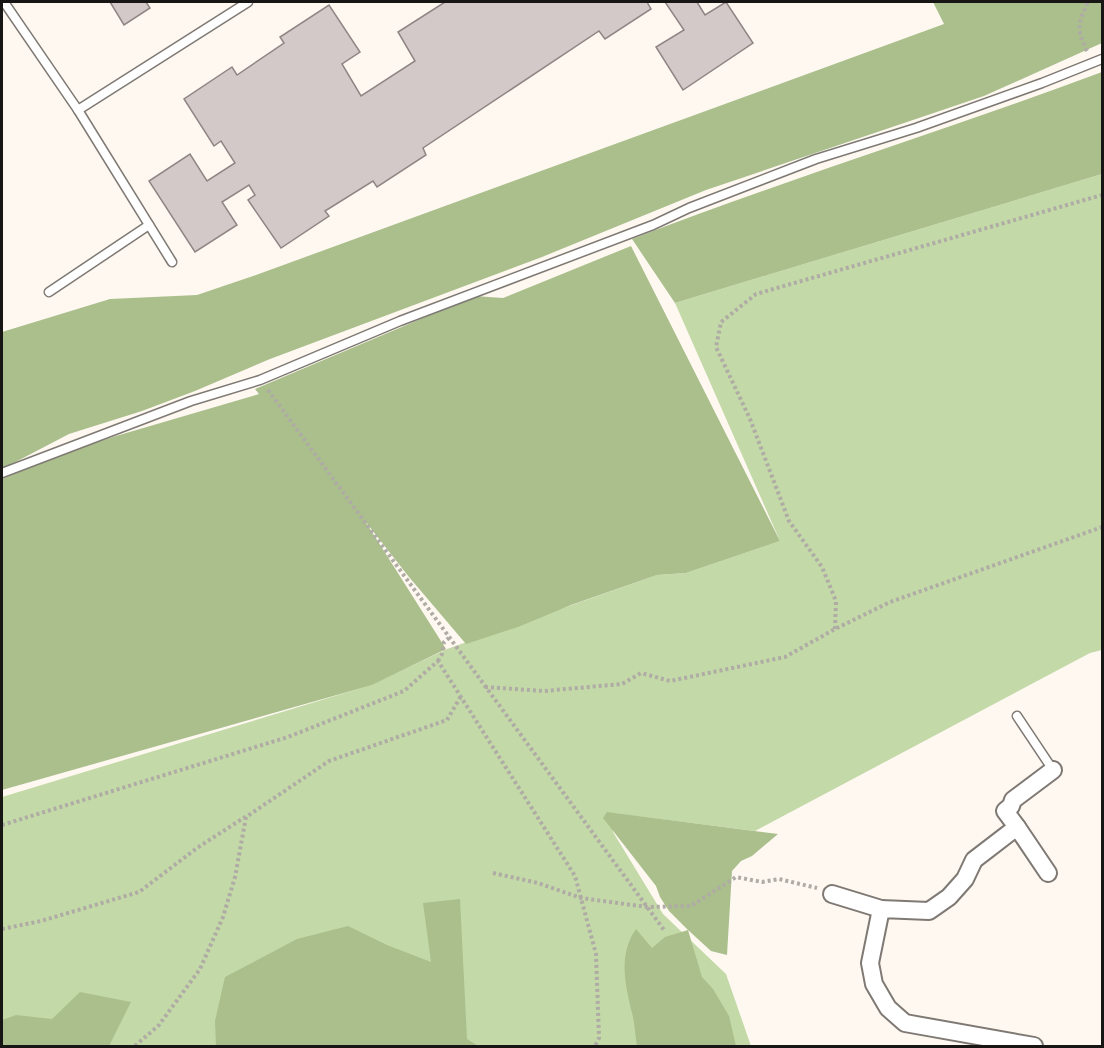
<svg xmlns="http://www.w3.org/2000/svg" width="1104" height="1048" viewBox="0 0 1104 1048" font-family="'DejaVu Sans',sans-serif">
<rect width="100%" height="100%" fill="#fef8f1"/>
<path fill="#c4d9a8" d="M1102,174v476l-12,3 -335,178 -143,-18 1,19 50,82 63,60 25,72h-749v-249l369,-112 76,-36 210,-74 29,-2 94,-32 -105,-238z"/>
<g fill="#aabf8c">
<path d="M933,2h169v41l-118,53 -278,94 -164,67 -272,102 -75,32 -53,20 -73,23 -67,35v-137l108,-33 87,-4 59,-20 688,-251z"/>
<path d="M1102,72v102l-427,129 -43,-64c155,-60 315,-109 470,-167z"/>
<path d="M631,246l149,295 -94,32 -29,2 -86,30 -53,22 -52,17 -57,-67 -44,-56 81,128 -74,36 -370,105v-311l65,-27 49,-16 143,-42 -4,-5 220,-93 28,2z"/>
<path d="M607,812l171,22 -26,22 -11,5 -9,10 -5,84 -16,-4 -23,-21 -19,-19 -9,-14 -4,-11 -53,-68z"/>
<path d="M460,899l7,140 11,7h-262l-1,-25 10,-44 72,-38 51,-13 39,19 44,17 -8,-59z"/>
<path d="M636,929l16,19 13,-11 23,-7 14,47 11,12 16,27 7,30h-99c-2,-11 -2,-22 -5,-33 -7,-29 -14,-58 4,-84z"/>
<path d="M80,992l51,10 -22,44h-107v-26l14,-5 36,4z"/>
</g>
<g fill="#d3c9c8" stroke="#8e8584" stroke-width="1.5">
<path d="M110,2h36l4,6 -26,17z"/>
<path d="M445,2h202l4,7 -46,30 -6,-8 -176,117 3,7 -49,32 -4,-6 -48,30 4,5 -48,32 -33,-48 7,-5 -6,-10 -27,17 15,23 -42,27 -46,-71 41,-27 17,27 28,-18 -14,-22 -7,5 -30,-47 48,-32 5,8 47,-32 -4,-6 49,-32 31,47 -18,12 19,32 54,-35 -17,-29z"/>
<path d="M665,2h32l8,13 21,-13 27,41 -70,47 -27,-43 28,-17z"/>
</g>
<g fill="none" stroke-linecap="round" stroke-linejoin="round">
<defs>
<g id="service">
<path d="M4,2l74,108 94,152"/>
<path d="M78,110l170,-108"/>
<path d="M49,292l100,-67"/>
<path d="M2,473l189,-72 69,-21 140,-59 253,-96 36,-17 127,-49 100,-31 126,-45 60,-24"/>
<path d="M1017,716l36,54"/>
</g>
<g id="minor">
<path d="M1017,827l31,46"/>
<path d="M832,894l49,15"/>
<path d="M1034,1046l-129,-23 -8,-7 -9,-8 -14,-24 -4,-21 11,-54 48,2 20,-14 16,-18 9,-19 43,-33 -12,-16 6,-5 2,-6 40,-30"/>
</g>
</defs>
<use href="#service" stroke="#7f7974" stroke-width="11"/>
<use href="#minor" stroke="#7f7974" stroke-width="20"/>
<g stroke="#afaba5" stroke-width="4" stroke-dasharray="3 3" stroke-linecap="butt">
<path d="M1087,51c-11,-22 -9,-28 1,-49"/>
<path d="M268,390l396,540"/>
<path d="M835,629l1,-28 -14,-34 -33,-46 -39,-102 -34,-72 5,-25 35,-28 346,-99"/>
<path d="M438,661l4,-7 2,-12 5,-4"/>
<path d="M485,687l59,4 78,-7 19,-11 29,8 115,-24 50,-28 55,-27 212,-75"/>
<path d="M2,825l286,-88 116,-46 34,-30 137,215 21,78 3,84 -4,8"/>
<path d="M493,873l45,10 43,15 66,9 44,-1 45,-29 26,5 17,-3 38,9"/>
<path d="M2,929l39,-8 98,-29 58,-44 48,-31"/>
<path d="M135,1046l24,-21 41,-56 23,-52 12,-40 11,-60 83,-56 118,-41 14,-24"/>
</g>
<use href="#service" stroke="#fff" stroke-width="8"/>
<use href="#minor" stroke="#fff" stroke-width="16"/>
</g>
<rect width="1104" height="1048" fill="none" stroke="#181614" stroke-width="6"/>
</svg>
